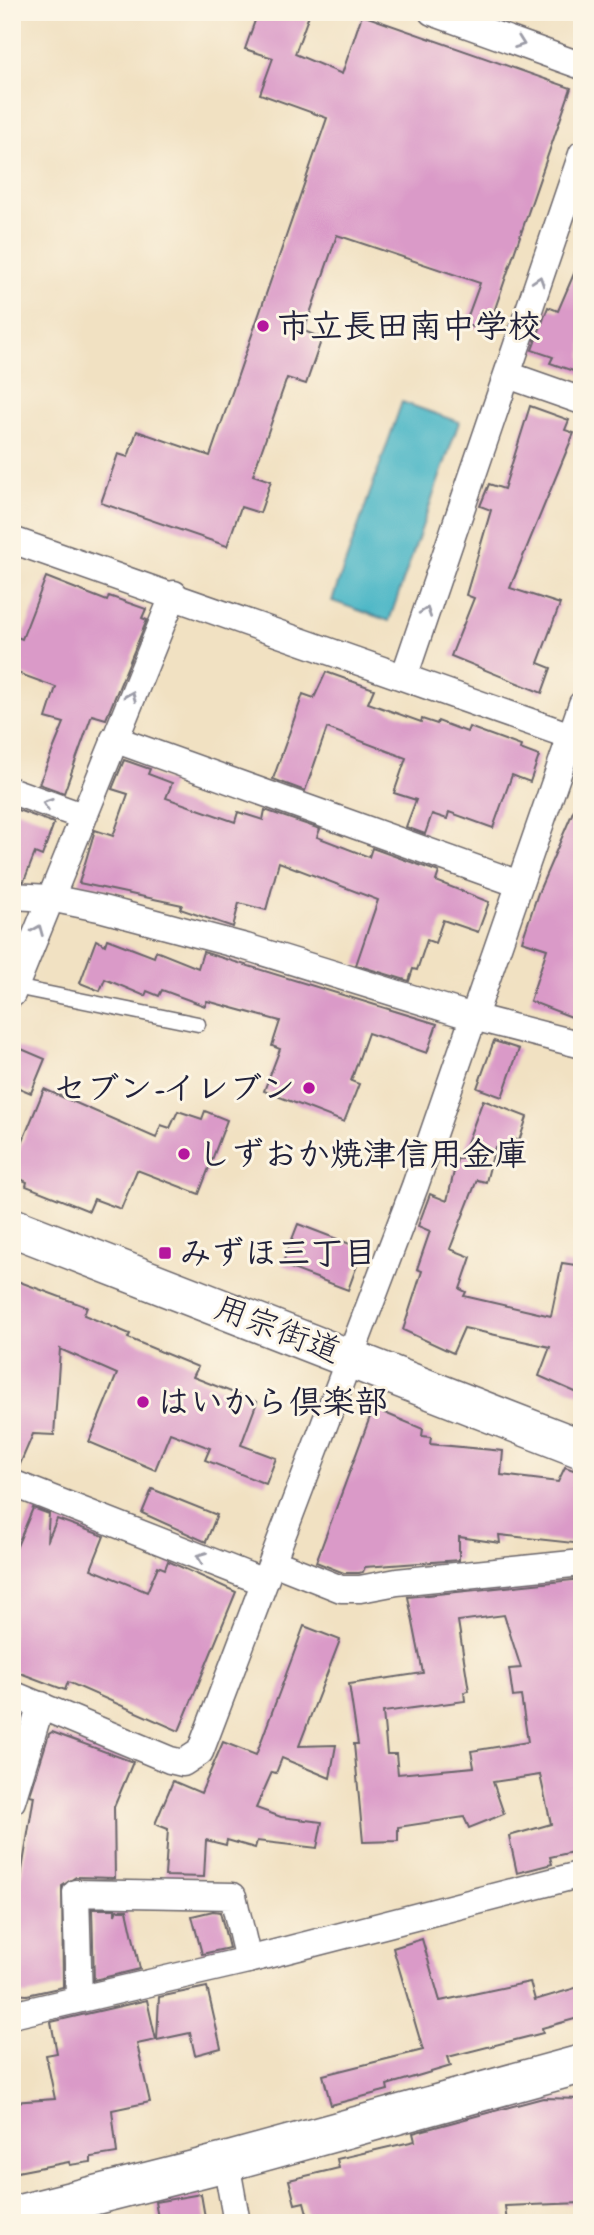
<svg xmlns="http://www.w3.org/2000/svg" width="594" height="2235" viewBox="0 0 594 2235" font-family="Caveat,'Klee One',sans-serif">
<rect width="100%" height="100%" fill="#fcf5e5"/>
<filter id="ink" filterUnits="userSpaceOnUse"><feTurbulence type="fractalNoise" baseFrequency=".0143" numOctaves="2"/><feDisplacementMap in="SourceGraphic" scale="14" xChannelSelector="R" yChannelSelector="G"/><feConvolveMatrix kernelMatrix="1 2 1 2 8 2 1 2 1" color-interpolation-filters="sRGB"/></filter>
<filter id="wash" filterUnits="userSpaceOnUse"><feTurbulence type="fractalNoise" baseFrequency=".00686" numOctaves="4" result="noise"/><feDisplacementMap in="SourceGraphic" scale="28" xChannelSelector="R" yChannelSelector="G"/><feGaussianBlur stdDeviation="1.57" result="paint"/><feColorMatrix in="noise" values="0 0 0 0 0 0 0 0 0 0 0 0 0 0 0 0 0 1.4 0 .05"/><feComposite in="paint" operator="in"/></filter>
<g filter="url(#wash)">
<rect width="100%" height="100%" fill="#f1e1c2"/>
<path fill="#4ab6c6" stroke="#366c80" stroke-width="2" d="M402,402l57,20 -70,199 -57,-20z"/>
<g id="blocks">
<g fill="#da9ac8" fill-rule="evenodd">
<path d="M258,12h52l-15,42 47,20 20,-59 209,73 -84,244 -22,-8 15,-41 -143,-48 -33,96 18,7 -16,46 -19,-6 -34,97 18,6 -11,32 -19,-6 -14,39 -126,-43 17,-49 10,3 9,-26 73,25 117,-338 -67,-24 13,-36 -28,-9z"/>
<path d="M582,255v119l-32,-11 3,-6 -21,-7 16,-43 10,4z"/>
<path d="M530,406l39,14 -4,10 9,3 -64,155 50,16 -22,59 13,5 -9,25 -91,-37 23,-58 -8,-3 25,-85 -11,-4 9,-22 15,5z"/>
<path d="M46,577l61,24 2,-5 37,13 -4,9 5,2 -41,99 -14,-4 -28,78 -25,-9 25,-61 -18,-5 10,-31 -44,-16v-36l10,4z"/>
<path d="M326,672l48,17 -6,14 53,19 1,-3 15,5 1,-3 29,11 2,-5 52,19 -1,3 19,7 -9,26 -18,-7 -19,53 -44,-16 -2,7 -15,-5 -7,20 -19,-7 10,-27 -22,-7 12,-35 -79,-30 -22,63 -32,-12 30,-85 11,4z"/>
<path d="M124,760l26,9 -2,5 24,9 -6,15 69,24 3,-10 25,8 2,-10 55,19 -3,8 52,20 3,-9 67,24 -3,9 53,21 -11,30 -35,-12 -8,23 -8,-3 -10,30 -4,-1 -4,12 -53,-16 22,-65 -99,-38 -13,48 -27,-7 -6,24 -53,-18 2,-4 -103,-22 16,-53 18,6 15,-42 -16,-5z"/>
<path d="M581,793h1v228l-52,-20 17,-52 -25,-8 16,-48z"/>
<path d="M12,808l42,15 -12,33 -7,-3 -11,28 -12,-1z"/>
<path d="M107,939l47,18 2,-6 42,17 5,-16 234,72 -10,29 -59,-20 -17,48 8,3 -15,38 -80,-31 16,-42 -8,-3 8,-25 -73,-20 -2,5 -43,-16 -3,6 -12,-5 -2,5 -40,-17 -5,12 -20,-8 16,-43 9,5z"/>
<path d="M494,1041l25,8 -17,48 -25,-9z"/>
<path d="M12,1045l33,14 -14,34 -19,-8z"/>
<path d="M44,1089l112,49 5,-13 9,3 8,-17 24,8 3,-8 22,9 -28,74 -62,-24 -16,39 -27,-10 -5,12 -63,-25 1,-4 -15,-7v-8z"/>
<path d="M483,1100l44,17 -8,24 -5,-2 -4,14 -15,-6 -9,35 -9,-2 -27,69 21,8 -11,32 6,3 -2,4 87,20 11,-53 20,3v129l-43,-19 11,-29 -86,-19 -11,25 -50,-23 19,-59 -5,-2 13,-38 -12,-5 12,-32 17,7 10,-42h4z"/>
<path d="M298,1224l65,25 -15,41 -66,-25z"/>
<path d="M12,1279l75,28 -3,8 46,19 -2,4 70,29 -5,10 64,25 -16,43 35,13 -10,26 -61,-24 5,-12 -40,-15 -15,37 -66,-28 28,-68 -57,-25 -6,86 -21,-1 -15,35 -6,-1z"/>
<path d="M380,1411l43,18 -1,7 9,1 -1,7 73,7 -2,24 57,7 7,-15 17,6v71l-83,-9 1,8 -41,-6v23l-94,7 -2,5 -4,1h-15l-28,-11 54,-145z"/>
<path d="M152,1489l65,26 -11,27 -64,-29z"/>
<path d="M33,1508l16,6 -2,28 10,-23 47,17 -13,33 56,23 11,-26 7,3 3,-8 68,31 -57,139 -111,-49 -3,8 -53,-20v-112z"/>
<path d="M582,1579v271l-32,7 2,7 -35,9 -8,-37 42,-12 -11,-49 -47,7 11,32 -35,14 -5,-11 -66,10v14l-35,1 -9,-98h4l-9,-60 74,-11 -15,-76zM504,1615l17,53 -12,1 4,28 8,-1 7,46 -57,9 3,16 -76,7 -2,-20h-9l-4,-42 82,-11 -1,-9 5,-1 -11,-70z"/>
<path d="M304,1626l36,14 -41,106 37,-1 -6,33 -48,-20 -6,15 -4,-1 -16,36 25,9 41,5 -5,26 -60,-7 -2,7 -28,-8 -1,5 -20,-5 -2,37 -39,-1 3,-47 -13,-5 18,-43 28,12 22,-51 33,13z"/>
<path d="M52,1732l81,30 -19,45 1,71 -39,-1 -14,9 1,101 -36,8 -15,-1v-42h4l1,-51 17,-105 -4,-1 19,-61z"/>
<path d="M92,1909h23v6l2,-5h10l13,59 -46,11z"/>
<path d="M213,1911l7,1 9,36 -27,6 -10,-38z"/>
<path d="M422,1939l18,62 90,-19 5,18 47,-14v31l-40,11 1,5 -95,24 3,9 -64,19 1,5 -57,15 -8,-30 100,-25 -30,-102z"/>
<path d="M207,1987l14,61 -26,7 -5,-22 -33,7 2,-43z"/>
<path d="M147,2000l9,40 -19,4 13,58 -38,8 5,43 -26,4v5l-21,3 -1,-3 -57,11v-71l43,-3 -9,-44 11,-2 -6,-31z"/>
<path d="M543,2098l39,1v104l-77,3 2,17h-186l-1,-9 -12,3 -4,-15 -9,2 -6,-24 50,-12 -2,-9 78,-18 -2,-8z"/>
<path d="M201,2194l5,29h-47l-4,-21z"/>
</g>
</g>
</g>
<g filter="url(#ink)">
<use href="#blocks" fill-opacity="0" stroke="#6a656a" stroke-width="2"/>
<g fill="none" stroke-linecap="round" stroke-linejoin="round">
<defs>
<path id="lane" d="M15,987l183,37"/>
<g id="street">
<path d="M432,12l150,54"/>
<path d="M508,375l74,26"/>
<path d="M12,540l570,200"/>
<path d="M404,677l178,-523"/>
<path d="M114,739l405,145"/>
<path d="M12,791l70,25"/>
<path d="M12,896l38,2 49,10 147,39 227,70 109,28"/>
<path d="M12,994l162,-400"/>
<path d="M12,1483l252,99"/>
<path d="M273,1562l68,27h19l37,-7 185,-19"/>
<path d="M12,1694l158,66 13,3 17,-11 215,-566 167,-482"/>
<path d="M12,1801l29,-96"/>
<path d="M79,1999l-3,-106 157,3 15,64"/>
<path d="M12,2015l236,-55 334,-86"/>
<path d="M226,2162l11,61"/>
</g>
<g id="secondary">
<path d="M12,1227l570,222"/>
<path d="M12,2216l214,-54 356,-98"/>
</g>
</defs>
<use href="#lane" stroke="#6a656a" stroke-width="17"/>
<use href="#street" stroke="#6a656a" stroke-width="29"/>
<use href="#secondary" stroke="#6a656a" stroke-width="41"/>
<use href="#lane" stroke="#fff" stroke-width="14"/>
<use href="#street" stroke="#fff" stroke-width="26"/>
<use href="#secondary" stroke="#fff" stroke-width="38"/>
</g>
<defs><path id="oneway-chevron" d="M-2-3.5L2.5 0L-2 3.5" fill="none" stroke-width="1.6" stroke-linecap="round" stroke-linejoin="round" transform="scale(1.75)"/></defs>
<g stroke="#9c9ca7">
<use href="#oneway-chevron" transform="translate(520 43) rotate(20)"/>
<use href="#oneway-chevron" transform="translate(539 281) rotate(-72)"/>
<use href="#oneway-chevron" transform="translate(426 612) rotate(-71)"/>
<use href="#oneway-chevron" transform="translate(131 696) rotate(-68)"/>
<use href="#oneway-chevron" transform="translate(47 804) rotate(-161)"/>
<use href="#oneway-chevron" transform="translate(38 930) rotate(-68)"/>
<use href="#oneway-chevron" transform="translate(201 1557) rotate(-158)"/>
</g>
</g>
<g fill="#b5179e" stroke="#fcf5e5" stroke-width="2.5">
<circle cx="263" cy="326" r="7"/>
<circle cx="309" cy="1088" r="7"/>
<circle cx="184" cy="1154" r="7"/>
<rect x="158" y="1246" width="14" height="14" rx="3.5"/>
<circle cx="143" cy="1402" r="7"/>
</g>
<g text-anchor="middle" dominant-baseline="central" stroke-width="6" stroke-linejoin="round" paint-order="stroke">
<g font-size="33" font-weight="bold" fill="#22223b" stroke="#fcf5e5" text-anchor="start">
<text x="277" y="326">市立長田南中学校</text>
<text x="295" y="1088" text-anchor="end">セブン-イレブン</text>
<text x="198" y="1154">しずおか焼津信用金庫</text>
<text x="179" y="1253">みずほ三丁目</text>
<text x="157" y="1402">はいから倶楽部</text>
</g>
<g font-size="33" fill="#22223b" stroke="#fcf5e5">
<text transform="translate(278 1329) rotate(21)">用宗街道</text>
</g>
</g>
<rect width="594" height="2235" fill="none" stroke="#fcf5e5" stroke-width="42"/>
</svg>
